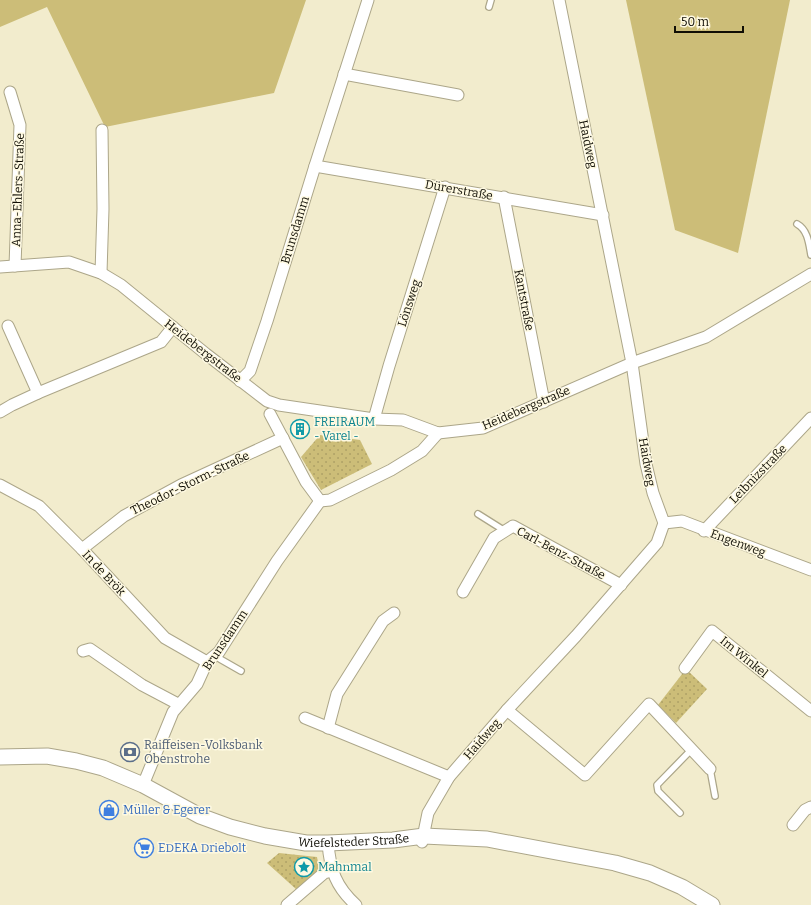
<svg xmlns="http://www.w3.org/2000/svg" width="811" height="905" viewBox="0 0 811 905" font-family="Bitter,serif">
<defs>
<pattern id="park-dots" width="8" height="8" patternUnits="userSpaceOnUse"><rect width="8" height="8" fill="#ccbd78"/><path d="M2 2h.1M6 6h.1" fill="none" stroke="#aea166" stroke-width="1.8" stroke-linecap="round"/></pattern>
</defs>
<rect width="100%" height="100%" fill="#f2eccd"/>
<g fill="#ccbd78">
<path d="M0,0h306l-32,93 -169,34 -58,-120 -47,20z"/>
<path d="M626,0h164l-52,253 -63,-23z"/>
</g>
<g fill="url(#park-dots)">
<path d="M320,435l40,5 12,24 -51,26 -20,-33z"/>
<path d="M686,669l21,20 -31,34 -18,-18z"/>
<path d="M279,853l38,4 3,15 -23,18 -30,-27z"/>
</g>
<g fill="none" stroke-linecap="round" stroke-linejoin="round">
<defs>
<g id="lane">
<path d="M489,7l2,-7"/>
<path d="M797,224c11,6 12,20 14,31"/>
<path d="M478,514l27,17"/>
<path d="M219,653l1,6 21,12"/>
<path d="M710,769l5,27"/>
<path d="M680,813l-22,-22 -1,-6 35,-36"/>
</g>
<g id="street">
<path d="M344,74l114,21"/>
<path d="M10,92l10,33 -5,141"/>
<path d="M315,166l288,49"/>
<path d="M504,197l40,205"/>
<path d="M0,267l69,-5 32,11 20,12 85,69 61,47 12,4 27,4 68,10 29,1 35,13 45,-5 149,-65 74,-26 105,-63"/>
<path d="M101,273l2,-64 -1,-79"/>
<path d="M8,326l30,67"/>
<path d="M240,381l10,-10 17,-50 48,-155 53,-166"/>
<path d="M0,412l12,-7 26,-12 123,-51 12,-15"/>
<path d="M270,414l36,68 14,19"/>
<path d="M374,419l15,-53 56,-179"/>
<path d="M0,485l39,21 43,43 83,89 42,24"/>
<path d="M320,501l10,-1 61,-30 31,-19 16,-18"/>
<path d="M664,523l18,-2 129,49"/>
<path d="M704,531l107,-113"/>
<path d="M82,549l42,-33 57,-31 102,-47"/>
<path d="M463,592l31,-54 19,-12 108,59"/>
<path d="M83,651l7,-2 52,36 36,19"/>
<path d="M685,668l27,-37 99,80"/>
<path d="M507,710l78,65 64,-71 61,65"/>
<path d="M305,718l144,59"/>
<path d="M328,728l9,-34 46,-73 11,-8"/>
<path d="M143,785l30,-73 24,-28 10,-22 12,-10 58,-91 43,-60"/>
<path d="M793,825l12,-15 6,-3"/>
<path d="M422,842l6,-29 21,-36 58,-67 69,-74 81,-93 7,-20 -11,-30 -7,-29 -14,-101 -73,-363"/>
<path d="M328,843c2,27 8,44 28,62"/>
<path d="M287,905l37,-32 8,-2"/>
</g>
<g id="secondary">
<path id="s1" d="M0,757l47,-1 29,5 27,7 40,17 57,31 30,11 35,9 41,7h22l65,-3 31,-4 63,3 128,24 35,10 32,14 30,18"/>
</g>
</defs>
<use href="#lane" stroke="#aca689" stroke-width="8"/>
<use href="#street" stroke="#aca689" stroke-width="13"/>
<use href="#secondary" stroke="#aca689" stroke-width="17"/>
<use href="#lane" stroke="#fff" stroke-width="5.5"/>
<use href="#street" stroke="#fff" stroke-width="11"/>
<use href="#secondary" stroke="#fff" stroke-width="15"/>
</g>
<defs>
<symbol id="building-ring" viewBox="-11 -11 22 22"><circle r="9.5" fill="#fef9e1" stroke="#0f9aa8" stroke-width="1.5"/><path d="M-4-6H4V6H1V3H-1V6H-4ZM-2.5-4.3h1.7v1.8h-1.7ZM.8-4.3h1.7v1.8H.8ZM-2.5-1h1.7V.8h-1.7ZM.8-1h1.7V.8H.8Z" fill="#0f9aa8"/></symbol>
<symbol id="bank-ring" viewBox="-11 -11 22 22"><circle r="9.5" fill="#fef9e1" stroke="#5c6f8a" stroke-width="1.5"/><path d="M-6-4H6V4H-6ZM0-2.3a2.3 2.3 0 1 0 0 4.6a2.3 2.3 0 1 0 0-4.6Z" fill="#5c6f8a"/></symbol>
<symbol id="shop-ring" viewBox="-11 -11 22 22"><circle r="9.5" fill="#fef9e1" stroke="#3f7fe0" stroke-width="1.5"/><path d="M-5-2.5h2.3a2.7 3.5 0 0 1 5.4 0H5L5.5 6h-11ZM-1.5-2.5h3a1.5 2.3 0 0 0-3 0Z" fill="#3f7fe0"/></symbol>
<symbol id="supermarket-ring" viewBox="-11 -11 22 22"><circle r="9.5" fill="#fef9e1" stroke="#3f7fe0" stroke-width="1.5"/><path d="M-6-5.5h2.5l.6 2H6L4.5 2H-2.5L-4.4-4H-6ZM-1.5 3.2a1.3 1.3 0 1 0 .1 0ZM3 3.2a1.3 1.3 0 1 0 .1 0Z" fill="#3f7fe0"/></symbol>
<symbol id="sight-ring" viewBox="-11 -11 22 22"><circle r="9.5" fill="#fef9e1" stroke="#0f9aa8" stroke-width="1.5"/><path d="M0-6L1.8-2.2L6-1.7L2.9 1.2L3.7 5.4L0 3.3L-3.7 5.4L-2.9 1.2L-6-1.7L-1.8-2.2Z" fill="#0f9aa8"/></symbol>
</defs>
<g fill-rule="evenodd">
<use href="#building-ring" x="289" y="418" width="22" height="22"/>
<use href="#bank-ring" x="119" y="741" width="22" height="22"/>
<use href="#shop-ring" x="98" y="799" width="22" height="22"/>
<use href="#supermarket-ring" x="133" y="837" width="22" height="22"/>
<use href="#sight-ring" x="293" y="856" width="22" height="22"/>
</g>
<g text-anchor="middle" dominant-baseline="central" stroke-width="3" stroke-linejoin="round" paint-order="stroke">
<g font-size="12" fill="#100e05" stroke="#fef9e1">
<text transform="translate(588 144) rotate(78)">Haidweg</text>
<text transform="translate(18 190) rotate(-88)">Anna-Ehlers-Straße</text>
<text transform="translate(459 190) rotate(10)">Dürerstraße</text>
<text transform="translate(295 230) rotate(-73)">Brunsdamm</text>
<text transform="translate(524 300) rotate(79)">Kantstraße</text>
<text transform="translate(409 303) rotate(-72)">Lönsweg</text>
<text transform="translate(203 351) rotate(38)">Heidebergstraße</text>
<text transform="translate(526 408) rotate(-23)">Heidebergstraße</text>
<text transform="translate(647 462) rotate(80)">Haidweg</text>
<text transform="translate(758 474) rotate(-46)">Leibnizstraße</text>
<text transform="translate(190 483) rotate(-26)">Theodor-Storm-Straße</text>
<text transform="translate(738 543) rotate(20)">Engenweg</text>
<text transform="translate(561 553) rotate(28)">Carl-Benz-Straße</text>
<text transform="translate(104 573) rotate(47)">In de Brök</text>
<text transform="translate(225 640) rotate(-56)">Brunsdamm</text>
<text transform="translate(744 657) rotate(39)">Im Winkel</text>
<text transform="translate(482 739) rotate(-49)">Haidweg</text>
<text stroke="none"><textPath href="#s1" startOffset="370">Wiefelsteder Straße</textPath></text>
</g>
<g font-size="12" fill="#0d838f" stroke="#fef9e1" text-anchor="start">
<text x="314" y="422">FREIRAUM<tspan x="314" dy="14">- Varel -</tspan></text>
<text x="318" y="867">Mahnmal</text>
</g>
<g font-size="12" fill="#4e5e75" stroke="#fef9e1" text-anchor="start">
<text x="144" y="745">Raiffeisen-Volksbank<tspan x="144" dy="14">Obenstrohe</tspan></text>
</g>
<g font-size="12" fill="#366cbe" stroke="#fef9e1" text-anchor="start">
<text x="123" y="810">Müller &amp; Egerer</text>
<text x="158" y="848">EDEKA Driebolt</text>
</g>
</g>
<path d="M675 26v6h68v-6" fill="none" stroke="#100e05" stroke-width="2"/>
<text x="681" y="26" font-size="12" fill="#100e05" stroke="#fef9e1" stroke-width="3" paint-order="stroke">50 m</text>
</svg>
